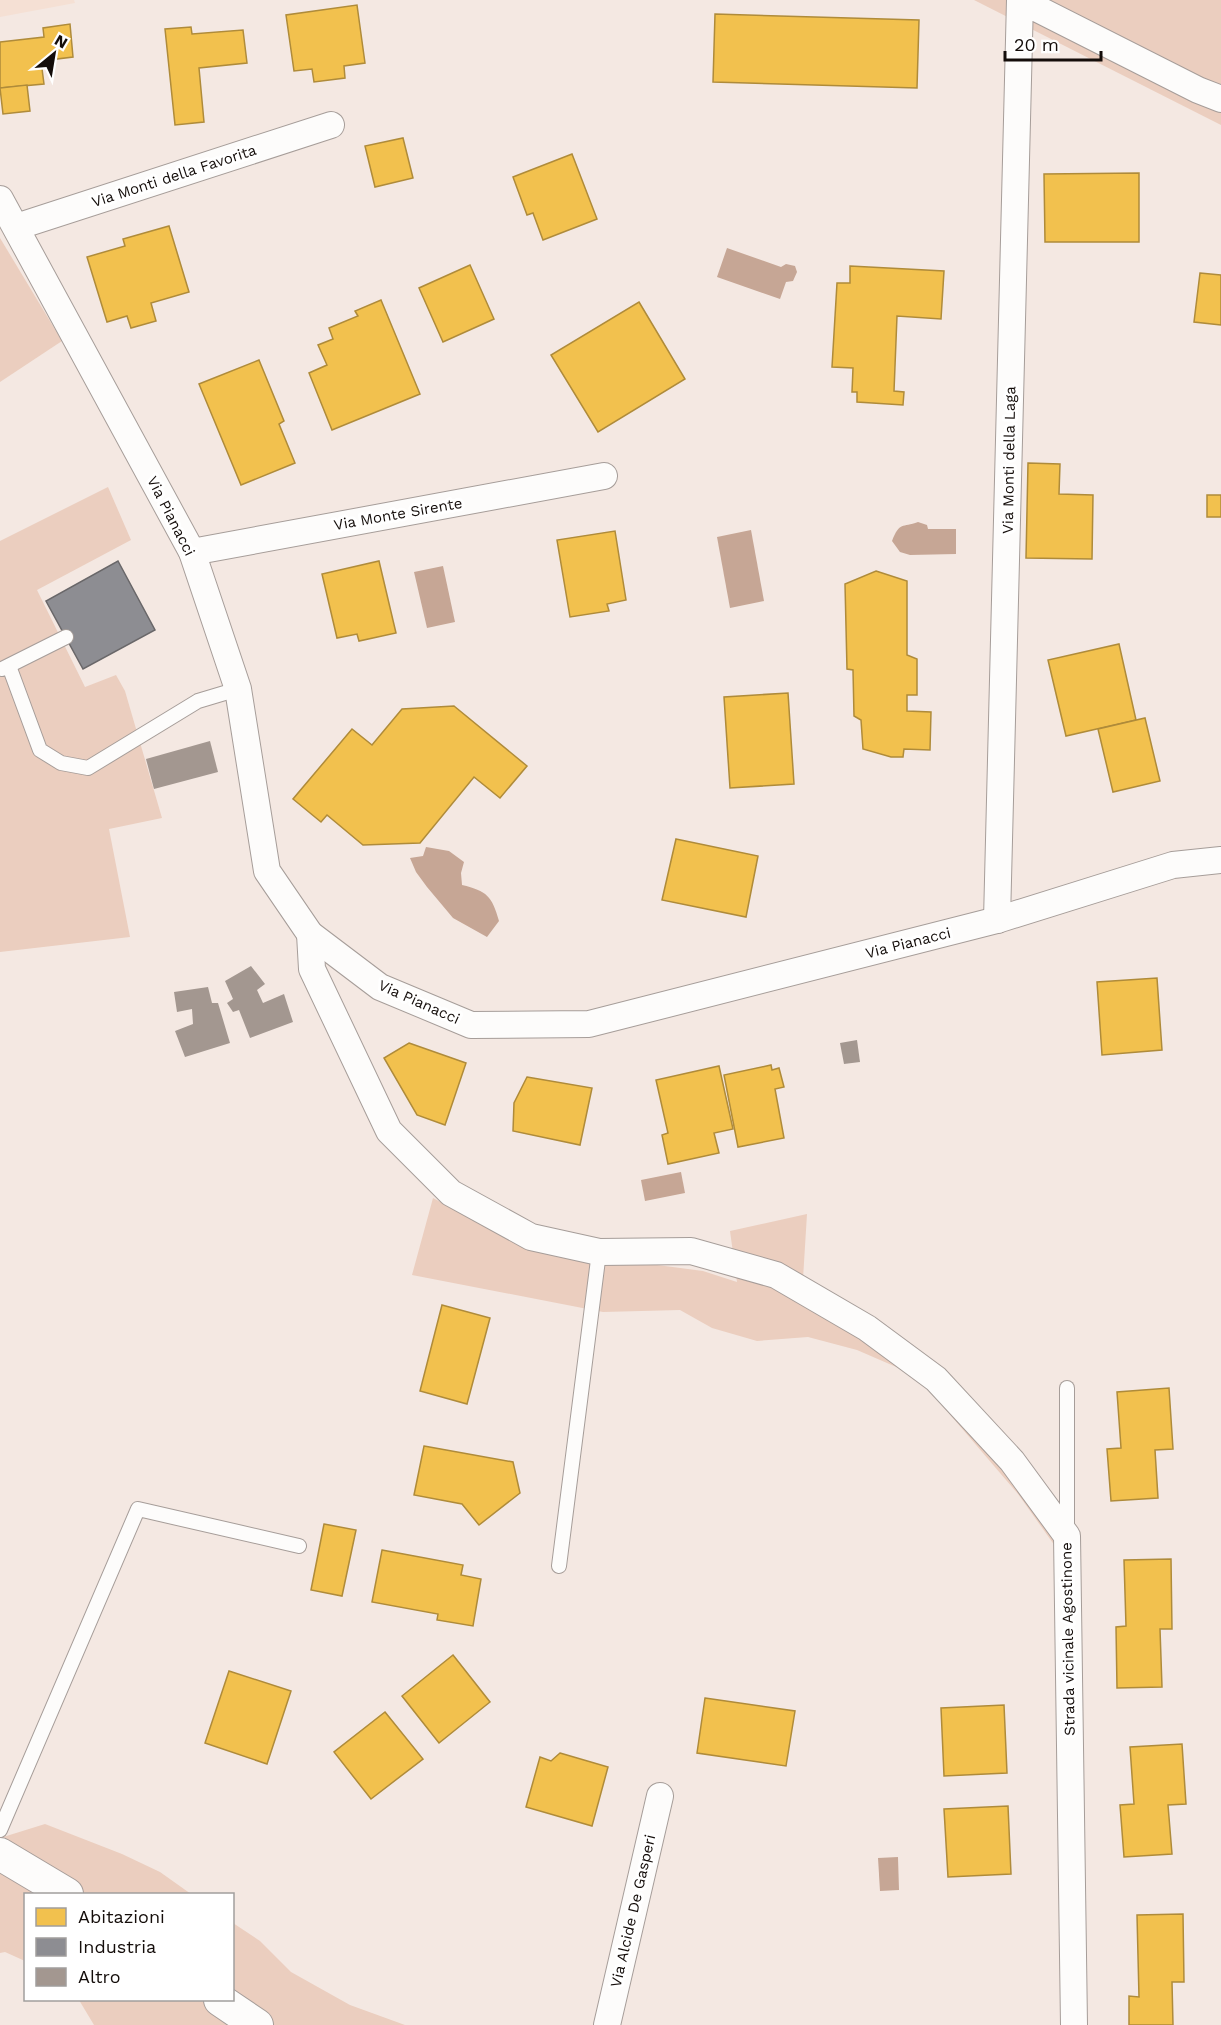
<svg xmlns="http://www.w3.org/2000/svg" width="1221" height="2025" viewBox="0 0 1221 2025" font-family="'Work Sans',sans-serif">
<rect width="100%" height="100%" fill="#f4e8e2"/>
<path fill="#f5e0d4" d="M0,0h74l1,3 -75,14z"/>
<g fill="#ebcebf">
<path d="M974,0h247v125z"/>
<path d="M0,238l62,103 -62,41z"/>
<path d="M108,487l23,53 -94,50 48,97 31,-12 9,16 37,127 -53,11 21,108 -130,15v-411z"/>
<path d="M433,1198l86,45 108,18 76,10 34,11 -7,-51 77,-17 -4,65 58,36 200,200 -6,31 -37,-52 -101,-118 -60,-26 -49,-13 -51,4 -45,-13 -32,-18 -77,2 -191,-37z"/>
<path d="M45,1824l77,30 38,18 31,22h-165l-1,67 -20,-9 -5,1v-115z"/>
<path d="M233,1923l27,18 31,31 59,33 55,20h-311l-15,-25h153z"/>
</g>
<g fill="#c6a695">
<path d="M727,248l54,19 5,-3 9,2 2,6 -4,9 -7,1 -6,17 -63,-22z"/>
<path d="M918,522l9,3 1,4h28v25l-46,1 -10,-3 -8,-11c8,-20 10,-13 26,-19z"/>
<path d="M751,530l13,71 -34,7 -13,-71z"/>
<path d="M443,566l12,56 -28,6 -13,-56z"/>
<path d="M426,847l23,4 15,11 -3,11 1,12c25,6 30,11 37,36l-12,16 -34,-19 -26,-31 -11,-15 -6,-14 13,-2z"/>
<path d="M681,1172l4,21 -40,8 -4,-21z"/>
<path d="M898,1857l1,33 -19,1 -2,-33z"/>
</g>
<g fill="#f2c14e" stroke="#af8b3a" stroke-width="1.5">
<path d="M357,5l8,58 -21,3 1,12 -31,4 -2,-13 -18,2 -8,-56z"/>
<path d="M715,14l204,6 -2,68 -204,-6z"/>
<path d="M70,24l3,33 -32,4 3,23 -44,4v-46l44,-5 -1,-9z"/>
<path d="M191,27l1,7 51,-4 4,33 -48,5 5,54 -29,3 -10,-96z"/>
<path d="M27,85l3,26 -27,3 -3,-26z"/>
<path d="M403,138l10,40 -38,9 -10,-41z"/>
<path d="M572,154l25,65 -54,21 -10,-27 -6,2 -14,-38z"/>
<path d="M1139,173v69h-94l-1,-68z"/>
<path d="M169,226l20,66 -38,11 5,18 -25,7 -4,-12 -20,6 -20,-65 38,-11 -2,-7z"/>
<path d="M470,265l24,54 -51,23 -24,-54z"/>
<path d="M850,266l94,5 -3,48 -44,-3 -3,75 10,1 -1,13 -46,-3v-10h-5l1,-24 -21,-1 5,-84h13z"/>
<path d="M1200,273l21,2v50l-27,-3z"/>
<path d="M381,300l39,94 -88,36 -23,-57 18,-8 -9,-20 15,-6 -4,-11 29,-12 -3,-5z"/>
<path d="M639,302l46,77 -87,53 -47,-77z"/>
<path d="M259,360l25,61 -5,3 16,39 -54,22 -42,-101z"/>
<path d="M1028,463l32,1 -1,30 34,1 -1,64 -66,-1z"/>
<rect x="1207" y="495" width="14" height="22"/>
<path d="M615,531l11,69 -19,4 2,7 -39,6 -13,-77z"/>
<path d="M379,561l17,72 -37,8 -2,-7 -20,4 -15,-64z"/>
<path d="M876,571l31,10v74l10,4v36h-10v16l24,1 -1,38 -26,-1 -1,8h-12l-28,-8 -2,-29 -7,-4 -1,-46 -6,-1 -2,-85z"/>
<path d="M1119,644l17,76 -70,16 -18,-76z"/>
<path d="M788,693l6,91 -64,4 -6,-91z"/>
<path d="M454,706l73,60 -27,32 -26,-21 -54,66 -57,2 -36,-30 -6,7 -28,-23 59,-70 20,16 30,-36z"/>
<path d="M1145,718l15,63 -47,11 -15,-63z"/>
<path d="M676,839l82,17 -12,61 -84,-17z"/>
<path d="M1157,978l5,72 -60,5 -5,-73z"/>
<path d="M409,1043l57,20 -21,62 -28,-10 -33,-57z"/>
<path d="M771,1065l1,5 7,-2 5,19 -9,2 9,49 -46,9 -14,-72z"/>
<path d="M719,1066l14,63 -19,4 5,20 -51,11 -6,-29 6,-2 -12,-53z"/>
<path d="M527,1077l65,11 -12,57 -67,-14 1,-28z"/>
<path d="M442,1305l48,13 -23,86 -47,-13z"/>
<path d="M1169,1388l4,61 -18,1 3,48 -47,3 -4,-52 14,-1 -4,-56z"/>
<path d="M424,1446l89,16 7,31 -41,32 -17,-21 -48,-9z"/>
<path d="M324,1524l32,6 -14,66 -31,-6z"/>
<path d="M382,1550l81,15 -2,10 20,4 -8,47 -36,-6 1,-6 -66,-12z"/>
<path d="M1171,1559l1,70h-12l2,58 -45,1 -1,-61 10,-1 -2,-66z"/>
<path d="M453,1655l37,47 -51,41 -37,-47z"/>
<path d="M229,1671l62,20 -24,73 -62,-21z"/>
<path d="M705,1698l90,13 -9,55 -89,-13z"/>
<path d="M1004,1705l3,68 -63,3 -3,-68z"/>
<path d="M385,1712l38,47 -52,40 -37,-47z"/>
<path d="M1182,1744l4,60 -18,1 4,49 -48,3 -4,-52 14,-1 -4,-57z"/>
<path d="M560,1753l48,14 -16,59 -66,-19 14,-50 11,4z"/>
<path d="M1008,1806l3,68 -63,3 -4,-68z"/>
<path d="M1183,1914l1,68h-12l1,43h-44v-29l10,1 -2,-82z"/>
</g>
<path fill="#8d8d92" stroke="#696769" stroke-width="1.5" d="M118,561l37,69 -72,39 -37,-68z"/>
<g fill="#a39790">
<path d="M210,741l8,31 -64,17 -8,-30z"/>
<path d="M251,966l14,18 -8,6 6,13 21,-9 9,28 -43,16 -11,-28 -6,2 -6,-9 6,-4 -8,-18z"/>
<path d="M208,987l4,16h6l12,40 -45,14 -10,-26 18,-7 -1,-15 -15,3 -3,-20z"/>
<path d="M857,1040l3,22 -16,2 -4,-21z"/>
</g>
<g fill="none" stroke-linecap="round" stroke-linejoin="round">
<defs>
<g id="service">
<path d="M9,666l31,84 21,13 27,5 110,-67 40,-12"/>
<path d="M2,669l64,-32"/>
<path d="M1067,1388v143"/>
<path d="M559,1566l40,-314"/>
<path d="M0,1830l138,-321 161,37"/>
</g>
<g id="minor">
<path d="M0,199l192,353 46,137 29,182 43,63 70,53 91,38 118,-1 408,-104 176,-55 48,-5"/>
<path d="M16,227l315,-102"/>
<path d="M192,552l412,-76"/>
<path d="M997,920l23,-920 178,90 23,9"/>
<path d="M310,934l2,35 77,162 62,62 80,44 68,15 92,-1 85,24 91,53 69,51 76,82 55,75 7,489"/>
<path d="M607,2025l53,-229"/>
</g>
<g id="tertiary">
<path d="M0,1854l67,40"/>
<path d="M220,2000l37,25"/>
</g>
</defs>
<use href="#service" stroke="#a69d99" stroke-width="16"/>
<use href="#minor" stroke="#a69d99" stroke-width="28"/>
<use href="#tertiary" stroke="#a69d99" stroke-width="34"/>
<use href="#service" stroke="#fdfcfb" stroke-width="14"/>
<use href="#minor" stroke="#fdfcfb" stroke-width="26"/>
<use href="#tertiary" stroke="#fdfcfb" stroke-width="32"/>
</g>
<g text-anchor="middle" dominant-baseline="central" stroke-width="6" stroke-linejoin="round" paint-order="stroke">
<g font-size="15" fill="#140d0a" stroke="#fff">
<text transform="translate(174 176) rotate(-18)">Via Monti della Favorita</text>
<text transform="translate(1009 460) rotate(-89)">Via Monti della Laga</text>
<text transform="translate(398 514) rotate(-10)">Via Monte Sirente</text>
<text transform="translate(171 516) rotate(63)">Via Pianacci</text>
<text transform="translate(908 943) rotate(-14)">Via Pianacci</text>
<text transform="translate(419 1002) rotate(24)">Via Pianacci</text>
<text transform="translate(1068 1639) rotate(-91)">Strada vicinale Agostinone</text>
<text transform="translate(633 1911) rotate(-77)">Via Alcide De Gasperi</text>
</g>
</g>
<rect x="24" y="1893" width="210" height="108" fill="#ffffff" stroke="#a19e9d" stroke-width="1.5"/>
<rect x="36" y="1908" width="30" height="18" fill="#f2c14e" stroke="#a19e9d" stroke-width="1.5"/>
<text x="78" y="1923" font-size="18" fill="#140d0a">Abitazioni</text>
<rect x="36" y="1938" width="30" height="18" fill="#8d8d92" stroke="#a19e9d" stroke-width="1.5"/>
<text x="78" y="1953" font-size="18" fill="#140d0a">Industria</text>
<rect x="36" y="1968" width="30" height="18" fill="#a39790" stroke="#a19e9d" stroke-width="1.5"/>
<text x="78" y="1983" font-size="18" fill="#140d0a">Altro</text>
<g transform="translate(54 54) rotate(30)" stroke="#ffffff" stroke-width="4.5" paint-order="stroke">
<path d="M0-4.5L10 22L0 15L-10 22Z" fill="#140d0a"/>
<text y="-9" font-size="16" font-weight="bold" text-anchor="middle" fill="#140d0a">N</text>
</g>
<path d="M1005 51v9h96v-9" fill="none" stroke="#140d0a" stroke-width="3"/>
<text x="1014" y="51" font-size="18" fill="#140d0a" stroke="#ffffff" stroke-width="4.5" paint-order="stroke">20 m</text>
</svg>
